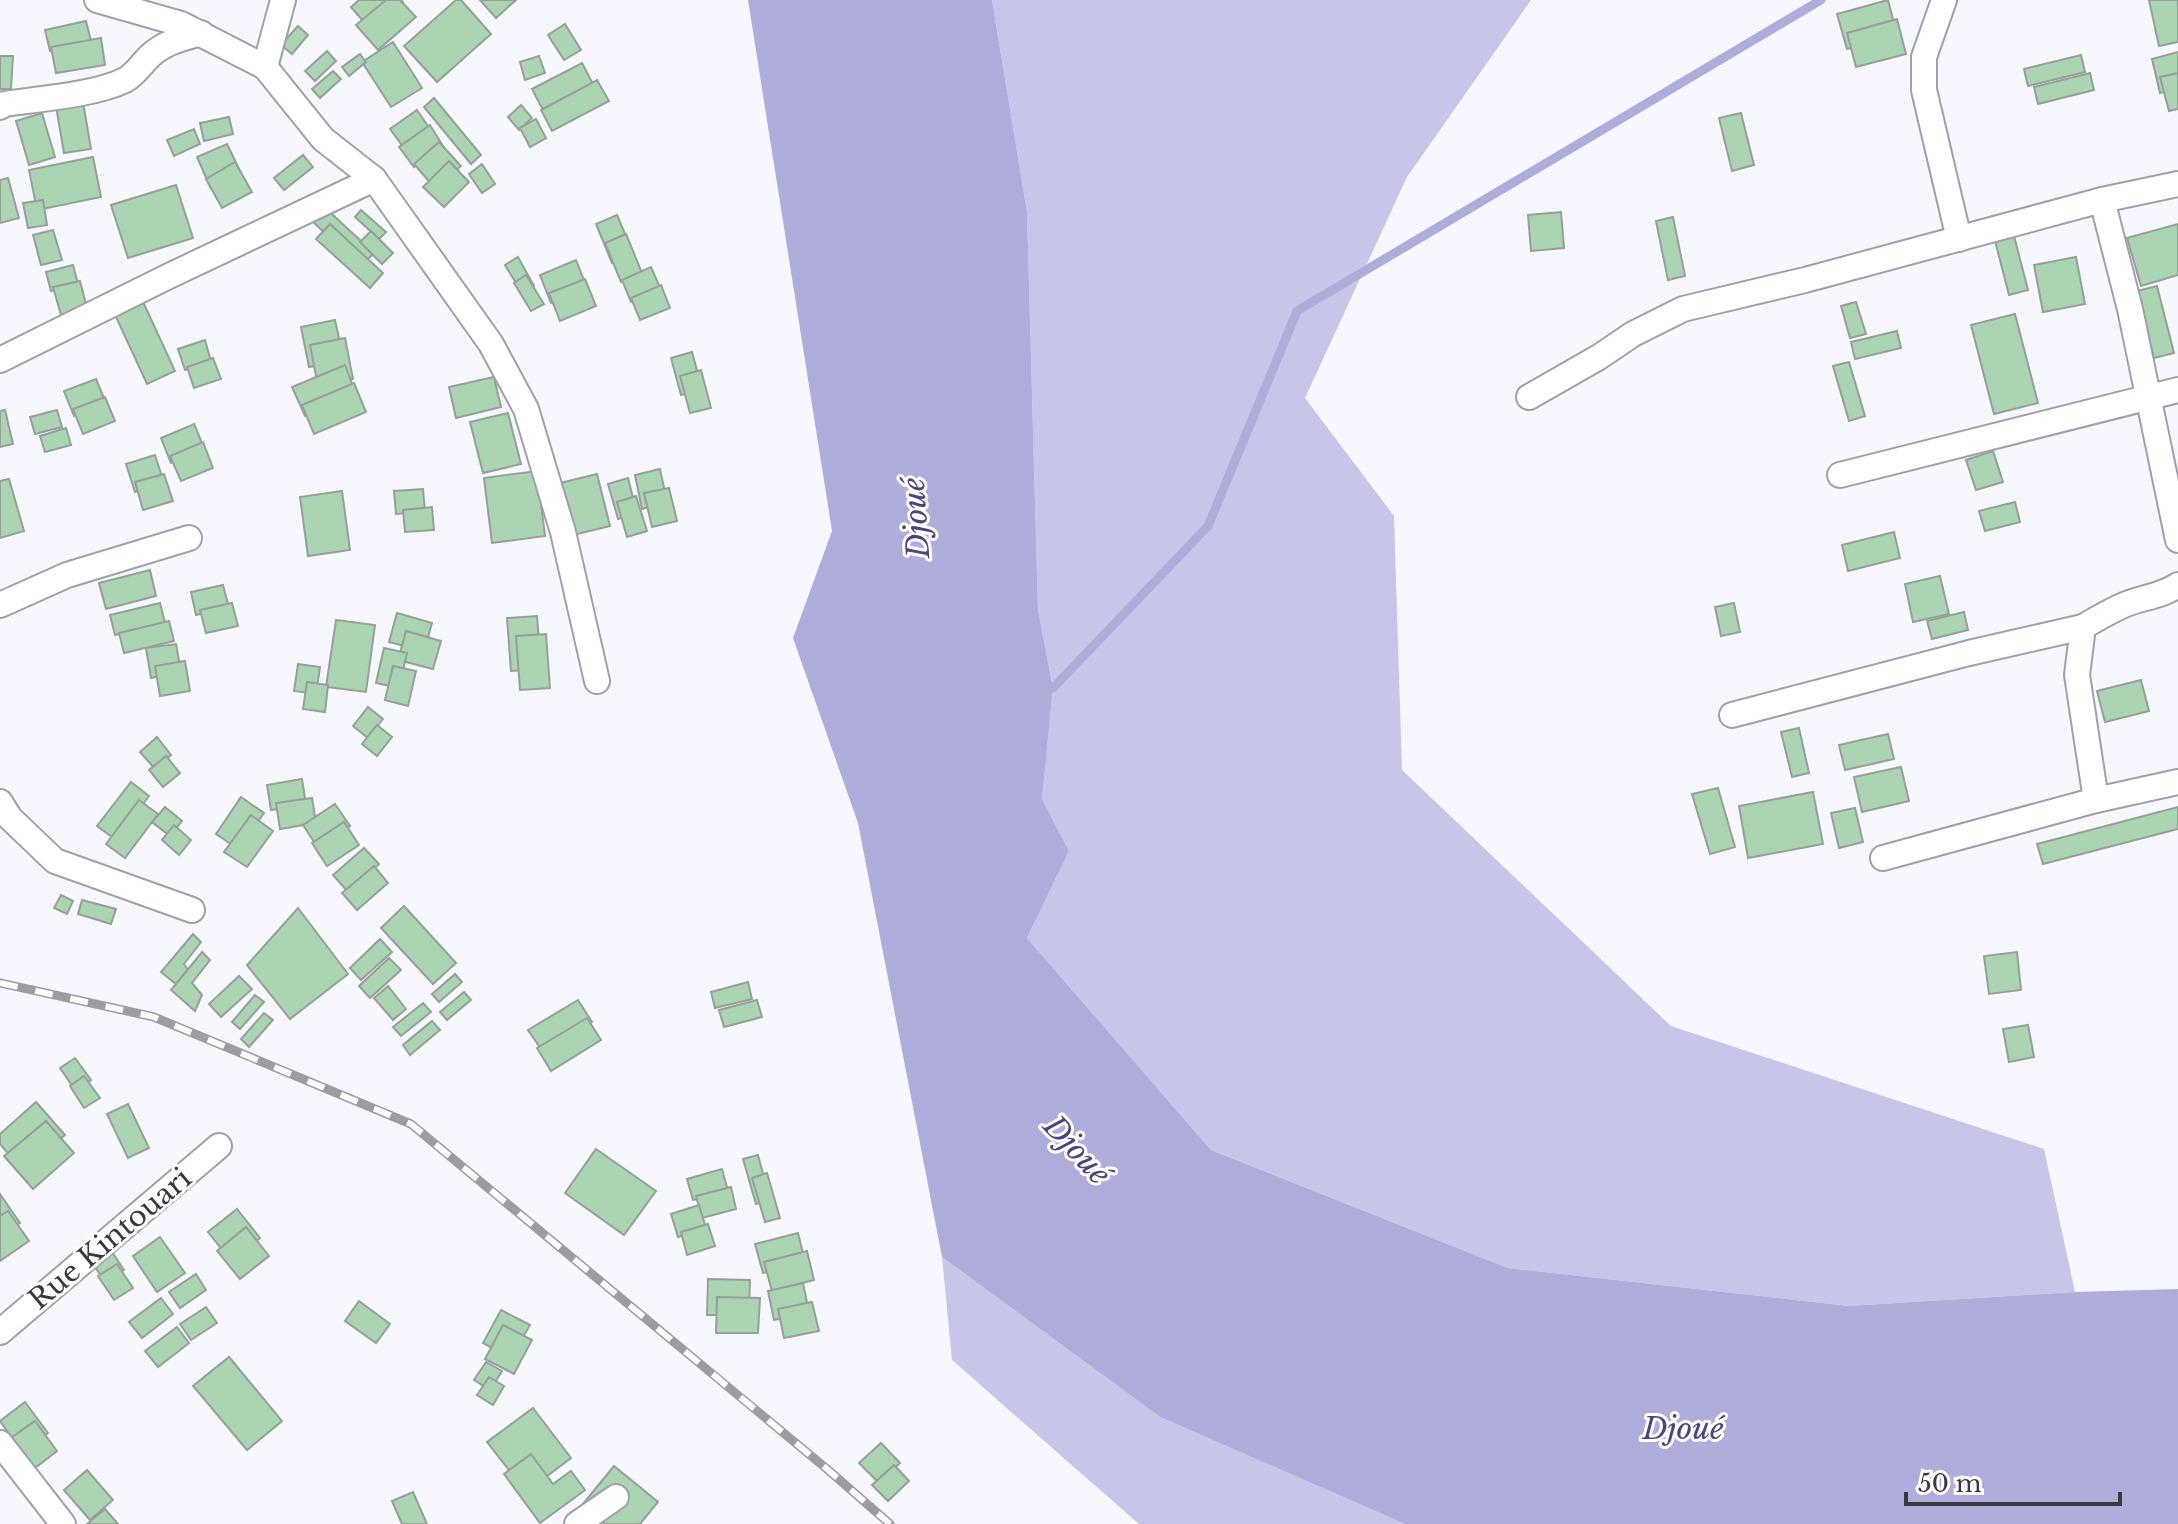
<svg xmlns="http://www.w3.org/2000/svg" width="2178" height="1524" viewBox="0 0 2178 1524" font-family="'Libre Baskerville',serif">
<rect width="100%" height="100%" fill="#f7f7ff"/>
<g fill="#c7c6e8">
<path d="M992,0h539l-124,177 -102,221 89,118 8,254 269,256 373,123 31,143 -226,14 -341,-38 -297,-118 -184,-212 42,-87 -27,-52 11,-111 -15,-78 -11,-398z"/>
<path d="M942,1257l218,160 245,107h-266l-187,-164z"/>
</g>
<path fill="#afaddb" d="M748,0h244l35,212 11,398 15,78 -11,111 27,52 -42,87 184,212 297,118 341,38 226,-14 103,-3v235h-773l-245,-107 -218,-160 -84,-434 -65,-185 39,-107z"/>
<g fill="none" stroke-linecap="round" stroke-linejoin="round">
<path stroke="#afaddb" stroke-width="9" d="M1043,689l10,-1 155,-162 89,-215 524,-311"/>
</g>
<g fill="#abd5b2" stroke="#97a098" stroke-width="2">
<path d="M359,0h42l2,2 -33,27 -19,-22z"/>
<path d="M386,0h14l16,17 -38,33 -22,-25z"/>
<path d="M456,0h5l30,34 -54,48 -33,-36z"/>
<path d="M480,0h36l-20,18z"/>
<path d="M1888,0l9,35 -50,14 -10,-35z"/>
<path d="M2149,0h29v42l-19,4z"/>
<path d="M1897,19l9,35 -50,13 -9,-34z"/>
<path d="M86,21l5,20 -41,10 -5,-21z"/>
<path d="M565,24l16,26 -17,10 -16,-25z"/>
<path d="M298,26l10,9 -16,19 -11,-9z"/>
<path d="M101,38l4,27 -49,8 -5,-26z"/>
<path d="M393,42l29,46 -31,19 -29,-45z"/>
<path d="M327,51l9,10 -21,20 -10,-10z"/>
<path d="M2178,52v36l-18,5 -8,-34z"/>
<path d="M360,54l6,8 -17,14 -7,-9z"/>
<path d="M2081,55l4,17 -57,14 -4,-17z"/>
<path d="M0,56h13l-2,33h-11z"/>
<path d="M539,56l6,17 -20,7 -5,-18z"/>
<path d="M582,63l12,23 -50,26 -12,-23z"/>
<path d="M333,71l8,8 -21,19 -8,-9z"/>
<path d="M2090,73l4,17 -56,14 -4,-17z"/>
<path d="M2178,73v36l-9,2 -9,-34z"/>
<path d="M597,80l12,21 -57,30 -11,-21z"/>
<path d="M434,98l47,57 -10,9 -47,-57z"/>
<path d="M83,102l8,47 -27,4 -8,-47z"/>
<path d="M521,105l11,13 -13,12 -11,-13z"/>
<path d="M417,110l13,19 -26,19 -14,-19z"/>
<path d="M42,113l13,44 -26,8 -13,-44z"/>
<path d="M1741,113l13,52 -22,6 -13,-53z"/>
<path d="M229,117l4,17 -29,7 -4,-18z"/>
<path d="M536,119l10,19 -16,9 -10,-19z"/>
<path d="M430,125l13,21 -29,21 -15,-20z"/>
<path d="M194,129l6,15 -26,12 -7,-16z"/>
<path d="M439,142l22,24 -26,22 -21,-24z"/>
<path d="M227,144l15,31 -31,14 -14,-32z"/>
<path d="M303,155l10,12 -29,23 -10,-12z"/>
<path d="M93,157l8,40 -64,13 -8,-40z"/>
<path d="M449,161l20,21 -25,25 -21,-20z"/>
<path d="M235,162l17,30 -30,16 -16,-29z"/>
<path d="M482,164l13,20 -13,9 -13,-19z"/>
<path d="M8,178l11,40 -19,5v-43z"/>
<path d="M176,185l17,53 -65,20 -17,-53z"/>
<path d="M43,200l4,25 -19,3 -5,-25z"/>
<path d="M321,204l53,49 -14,14 -52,-50z"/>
<path d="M361,210l25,22 -7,7 -24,-22z"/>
<path d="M1561,212l3,36 -33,3 -3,-36z"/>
<path d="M617,215l17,40 -22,8 -16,-39z"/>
<path d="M1673,217l12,59 -17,4 -12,-59z"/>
<path d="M330,224l53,49 -13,15 -54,-49z"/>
<path d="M2178,224v51l-37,11 -14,-48z"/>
<path d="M2012,228l16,62 -19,5 -16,-62z"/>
<path d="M53,230l9,30 -21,5 -8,-30z"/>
<path d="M371,231l22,22 -11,11 -22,-22z"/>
<path d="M626,234l16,39 -21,9 -16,-39z"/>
<path d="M518,257l16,29 -12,7 -17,-28z"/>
<path d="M2076,257l9,47 -42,8 -9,-47z"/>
<path d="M576,260l11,28 -36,15 -11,-28z"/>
<path d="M73,265l5,19 -27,7 -5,-19z"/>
<path d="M651,267l10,23 -30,12 -9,-22z"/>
<path d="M526,275l18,29 -13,7 -17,-28z"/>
<path d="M585,279l11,27 -36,15 -11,-28z"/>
<path d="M80,281l7,27 -26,7 -8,-28z"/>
<path d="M661,285l9,23 -30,12 -9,-22z"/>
<path d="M2157,286l17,67 -20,5 -17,-67z"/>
<path d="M138,291l37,80 -28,13 -37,-80z"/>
<path d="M1856,302l10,32 -16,4 -9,-32z"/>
<path d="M2015,314l23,89 -44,11 -23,-89z"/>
<path d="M335,320l9,41 -35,6 -8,-40z"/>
<path d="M1897,331l4,17 -46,11 -4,-17z"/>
<path d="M345,338l8,41 -35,7 -8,-41z"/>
<path d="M205,340l6,21 -26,9 -7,-21z"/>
<path d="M692,352l10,37 -21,6 -10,-37z"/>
<path d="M213,358l8,21 -27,9 -7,-21z"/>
<path d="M1849,362l16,54 -16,5 -16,-55z"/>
<path d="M345,365l11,29 -51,22 -13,-29z"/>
<path d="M701,370l10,38 -21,5 -10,-37z"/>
<path d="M494,377l7,30 -45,11 -7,-31z"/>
<path d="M96,379l10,24 -32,13 -10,-25z"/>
<path d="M354,383l12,29 -52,22 -12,-29z"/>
<path d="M105,397l10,24 -32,13 -10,-25z"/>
<path d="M5,410l8,34 -13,3v-36z"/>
<path d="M57,410l5,17 -27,7 -5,-17z"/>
<path d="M508,413l13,51 -38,9 -13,-51z"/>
<path d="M194,424l11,26 -34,13 -10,-25z"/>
<path d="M66,428l5,17 -26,7 -5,-16z"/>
<path d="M203,442l10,26 -32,13 -11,-25z"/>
<path d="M1993,451l10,31 -27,8 -10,-30z"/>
<path d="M155,455l9,28 -29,9 -9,-28z"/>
<path d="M660,469l7,33 -25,7 -7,-34z"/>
<path d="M537,471l8,65 -53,7 -8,-65z"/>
<path d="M164,474l9,27 -30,9 -8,-28z"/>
<path d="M597,474l13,52 -37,9 -13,-52z"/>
<path d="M628,478l9,35 -19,6 -10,-35z"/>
<path d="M9,479l15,52 -24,7v-57z"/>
<path d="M669,488l8,33 -25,6 -8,-34z"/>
<path d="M423,489l2,23 -29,2 -2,-23z"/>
<path d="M342,491l8,59 -42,6 -8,-59z"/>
<path d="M636,496l11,35 -20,6 -10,-35z"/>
<path d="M2015,502l5,20 -35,9 -6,-20z"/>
<path d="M432,507l2,23 -29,2 -2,-22z"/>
<path d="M1894,532l6,26 -52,13 -6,-26z"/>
<path d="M150,570l6,26 -50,13 -7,-26z"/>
<path d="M1940,576l9,38 -36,8 -8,-38z"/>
<path d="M223,585l6,23 -33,7 -5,-23z"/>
<path d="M160,603l5,20 -50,12 -5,-20z"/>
<path d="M232,603l6,23 -32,7 -6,-23z"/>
<path d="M1734,603l6,29 -19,4 -6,-29z"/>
<path d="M1964,612l4,18 -36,9 -5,-18z"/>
<path d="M397,613l35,10 -8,28 -35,-9z"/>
<path d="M537,616l4,53 -30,2 -4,-53z"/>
<path d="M336,620l39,5 -9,67 -40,-5z"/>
<path d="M169,621l5,20 -50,12 -5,-20z"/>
<path d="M406,631l35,10 -8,28 -35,-9z"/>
<path d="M546,634l4,54 -30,2 -4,-54z"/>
<path d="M176,644l5,28 -30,6 -5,-30z"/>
<path d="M384,648l23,5 -8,35 -23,-5z"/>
<path d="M185,661l5,30 -30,5 -5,-30z"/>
<path d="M298,664l22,3 -4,27 -22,-3z"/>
<path d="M393,666l23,5 -8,35 -23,-6z"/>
<path d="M2141,680l8,31 -44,11 -8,-31z"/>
<path d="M307,682l21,3 -3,27 -22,-3z"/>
<path d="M368,707l15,12 -15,19 -15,-12z"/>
<path d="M377,725l15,12 -15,19 -15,-12z"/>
<path d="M1799,728l10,45 -17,4 -11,-45z"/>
<path d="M1888,734l6,25 -49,11 -6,-25z"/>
<path d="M157,737l14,18 -16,14 -15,-17z"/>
<path d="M166,756l14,17 -17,14 -14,-17z"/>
<path d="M1901,767l8,34 -47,11 -8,-35z"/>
<path d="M302,779l4,26 -35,5 -4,-25z"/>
<path d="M131,782l18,14 -33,44 -19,-14z"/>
<path d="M1718,788l17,59 -25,7 -18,-60z"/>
<path d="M1813,792l10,52 -75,14 -9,-52z"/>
<path d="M241,797l23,16 -26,36 -22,-15z"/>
<path d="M312,798l4,25 -36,6 -4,-26z"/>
<path d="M139,800l19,14 -33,44 -19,-14z"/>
<path d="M335,804l15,22 -32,22 -15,-23z"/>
<path d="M165,807l17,14 -12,15 -18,-14z"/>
<path d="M2178,807v22l-135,35 -6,-20z"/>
<path d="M1855,808l8,34 -24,6 -8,-35z"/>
<path d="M251,815l22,16 -26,36 -23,-15z"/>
<path d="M344,822l15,23 -32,21 -15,-23z"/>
<path d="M174,825l17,15 -12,15 -17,-15z"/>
<path d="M364,848l15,16 -31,28 -15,-17z"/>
<path d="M374,866l14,17 -31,27 -15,-17z"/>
<path d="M61,895l12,6 -6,13 -13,-6z"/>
<path d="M82,900l34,9 -5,15 -33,-10z"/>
<path d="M404,906l52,57 -23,21 -52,-56z"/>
<path d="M298,908l50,66 -58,45 -43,-54z"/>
<path d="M193,934l8,8 -17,22 9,13 -7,15 -25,-20z"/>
<path d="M380,939l12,13 -31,28 -11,-12z"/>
<path d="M202,952l8,8 -18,23 10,12 -7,16 -24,-21z"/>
<path d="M2017,952l4,38 -32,4 -5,-38z"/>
<path d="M389,958l12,12 -31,28 -11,-12z"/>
<path d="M455,974l7,8 -23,20 -7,-8z"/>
<path d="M239,976l13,13 -31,28 -12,-13z"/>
<path d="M748,982l4,17 -37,9 -4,-16z"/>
<path d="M388,986l18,23 -13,11 -19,-22z"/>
<path d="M464,992l7,8 -24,20 -7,-8z"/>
<path d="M255,995l9,7 -24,27 -8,-7z"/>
<path d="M578,1000l14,22 -49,30 -15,-22z"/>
<path d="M757,1000l5,17 -38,10 -5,-17z"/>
<path d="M423,1003l8,9 -30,24 -8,-9z"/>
<path d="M264,1013l9,7 -24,27 -8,-8z"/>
<path d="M587,1018l14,22 -50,31 -14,-23z"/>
<path d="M432,1021l8,9 -30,25 -7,-10z"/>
<path d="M2028,1025l6,32 -25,5 -6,-33z"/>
<path d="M75,1058l16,22 -16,10 -15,-22z"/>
<path d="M84,1076l16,22 -16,10 -14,-22z"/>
<path d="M36,1102l29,33 -42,36 -23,-27v-10z"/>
<path d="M128,1104l21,44 -21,10 -21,-44z"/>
<path d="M46,1121l28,32 -41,36 -29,-33z"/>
<path d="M596,1149l60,42 -32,44 -59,-42z"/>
<path d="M758,1155l12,45 -14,4 -13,-45z"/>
<path d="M722,1169l6,22 -35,9 -6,-21z"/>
<path d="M767,1173l13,45 -15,4 -13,-44z"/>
<path d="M731,1187l5,22 -34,9 -6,-22z"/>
<path d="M0,1194l20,29 -20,13z"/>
<path d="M699,1205l7,23 -28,9 -7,-23z"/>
<path d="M237,1209l23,29 -29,23 -23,-29z"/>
<path d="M8,1211l21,30 -29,20v-45z"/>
<path d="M708,1224l7,22 -28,9 -6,-23z"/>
<path d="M246,1227l23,29 -29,23 -23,-28z"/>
<path d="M798,1233l7,29 -42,11 -8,-29z"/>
<path d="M160,1237l25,36 -28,19 -24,-36z"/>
<path d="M108,1246l16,24 -19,12 -16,-24z"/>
<path d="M807,1251l7,29 -42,11 -8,-29z"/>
<path d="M117,1264l16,24 -19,12 -16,-24z"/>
<path d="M196,1274l10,16 -26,18 -11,-16z"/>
<path d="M708,1279l42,1 -1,35h-42z"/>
<path d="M803,1283l6,29 -35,8 -6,-29z"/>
<path d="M717,1297l43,1 -2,35h-42z"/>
<path d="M161,1298l12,16 -31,24 -13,-16z"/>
<path d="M359,1301l31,23 -14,19 -31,-22z"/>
<path d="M812,1302l7,29 -35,7 -6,-29z"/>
<path d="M206,1307l11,16 -26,17 -11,-16z"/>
<path d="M501,1310l29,15 -19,33 -28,-15z"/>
<path d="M503,1325l29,15 -18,34 -29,-15z"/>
<path d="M177,1327l12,16 -31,24 -13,-16z"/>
<path d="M229,1357l53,64 -35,29 -54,-64z"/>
<path d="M486,1362l16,9 -12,19 -16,-10z"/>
<path d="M489,1377l15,9 -11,19 -16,-10z"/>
<path d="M25,1402l23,31 -26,20 -22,-32z"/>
<path d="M533,1408l38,50 -45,34 -39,-50z"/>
<path d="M35,1421l22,30 -26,20 -23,-31z"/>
<path d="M881,1443l19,20 -21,20 -20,-20z"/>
<path d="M531,1454l22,30 18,-13 14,19 -45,33 -36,-49z"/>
<path d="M894,1465l15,16 -21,20 -16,-16z"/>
<path d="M614,1466l44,36 -18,22h-35l-23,-19z"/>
<path d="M87,1470l26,30 -23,20 -26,-30z"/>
<path d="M413,1492l14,32h-25l-10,-23z"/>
<path d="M105,1509l13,15h-31z"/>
</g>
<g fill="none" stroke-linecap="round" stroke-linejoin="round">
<defs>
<g id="street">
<path d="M97,0l84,24 84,43 58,72 51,40 117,165 35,65 37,123 34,149"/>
<path d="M1944,0l-20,57v33l35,149"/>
<path d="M265,67l18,-67"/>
<path d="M0,107l4,-3c34,-5 91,-9 121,-24 11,-6 17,-17 26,-25 14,-13 33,-17 50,-22"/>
<path d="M2102,200l28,109 48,231"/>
<path d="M0,360l169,-84 205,-97"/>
<path d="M1529,397l70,-40 34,-23 50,-25 122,-29 297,-80 76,-16"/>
<path d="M1840,475l338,-85"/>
<path d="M0,605l67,-30 122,-37"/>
<path d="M1732,715l237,-62 114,-26"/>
<path d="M2096,800l-19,-125 6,-48c15,-9 30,-18 46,-24 17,-6 35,-8 49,-18"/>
<path d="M0,802l10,16 45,43 137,49"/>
<path d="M1883,858l213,-58 82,-18"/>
<path d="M0,1332l219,-186"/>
<path d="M0,1443l63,81"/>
<path d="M577,1524l39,-27"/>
</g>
</defs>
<use href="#street" stroke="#a0a0ab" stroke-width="28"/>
<use href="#street" stroke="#fff" stroke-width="24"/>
<defs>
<path id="rail" d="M0,983l154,34 257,107 416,345 63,55"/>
</defs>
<use href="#rail" stroke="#9c9ca3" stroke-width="9"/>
<use href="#rail" stroke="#fff" stroke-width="6" stroke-dasharray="18" stroke-linecap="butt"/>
</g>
<g text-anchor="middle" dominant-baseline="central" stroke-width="6" stroke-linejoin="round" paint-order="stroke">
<g font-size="28" fill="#38383d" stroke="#fff">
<text transform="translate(110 1239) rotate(-40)">Rue Kintouari</text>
</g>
<g font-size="30" font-style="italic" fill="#4b447f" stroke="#fff">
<text transform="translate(916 518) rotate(-94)">Djoué</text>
<text transform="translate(1077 1150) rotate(47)">Djoué</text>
<text x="1683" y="1428">Djoué</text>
</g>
</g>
<path d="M1906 1492v12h214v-12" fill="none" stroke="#38383d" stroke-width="4"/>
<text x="1918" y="1492" font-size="24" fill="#38383d" stroke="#ffffff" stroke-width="6" paint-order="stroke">50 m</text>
</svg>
